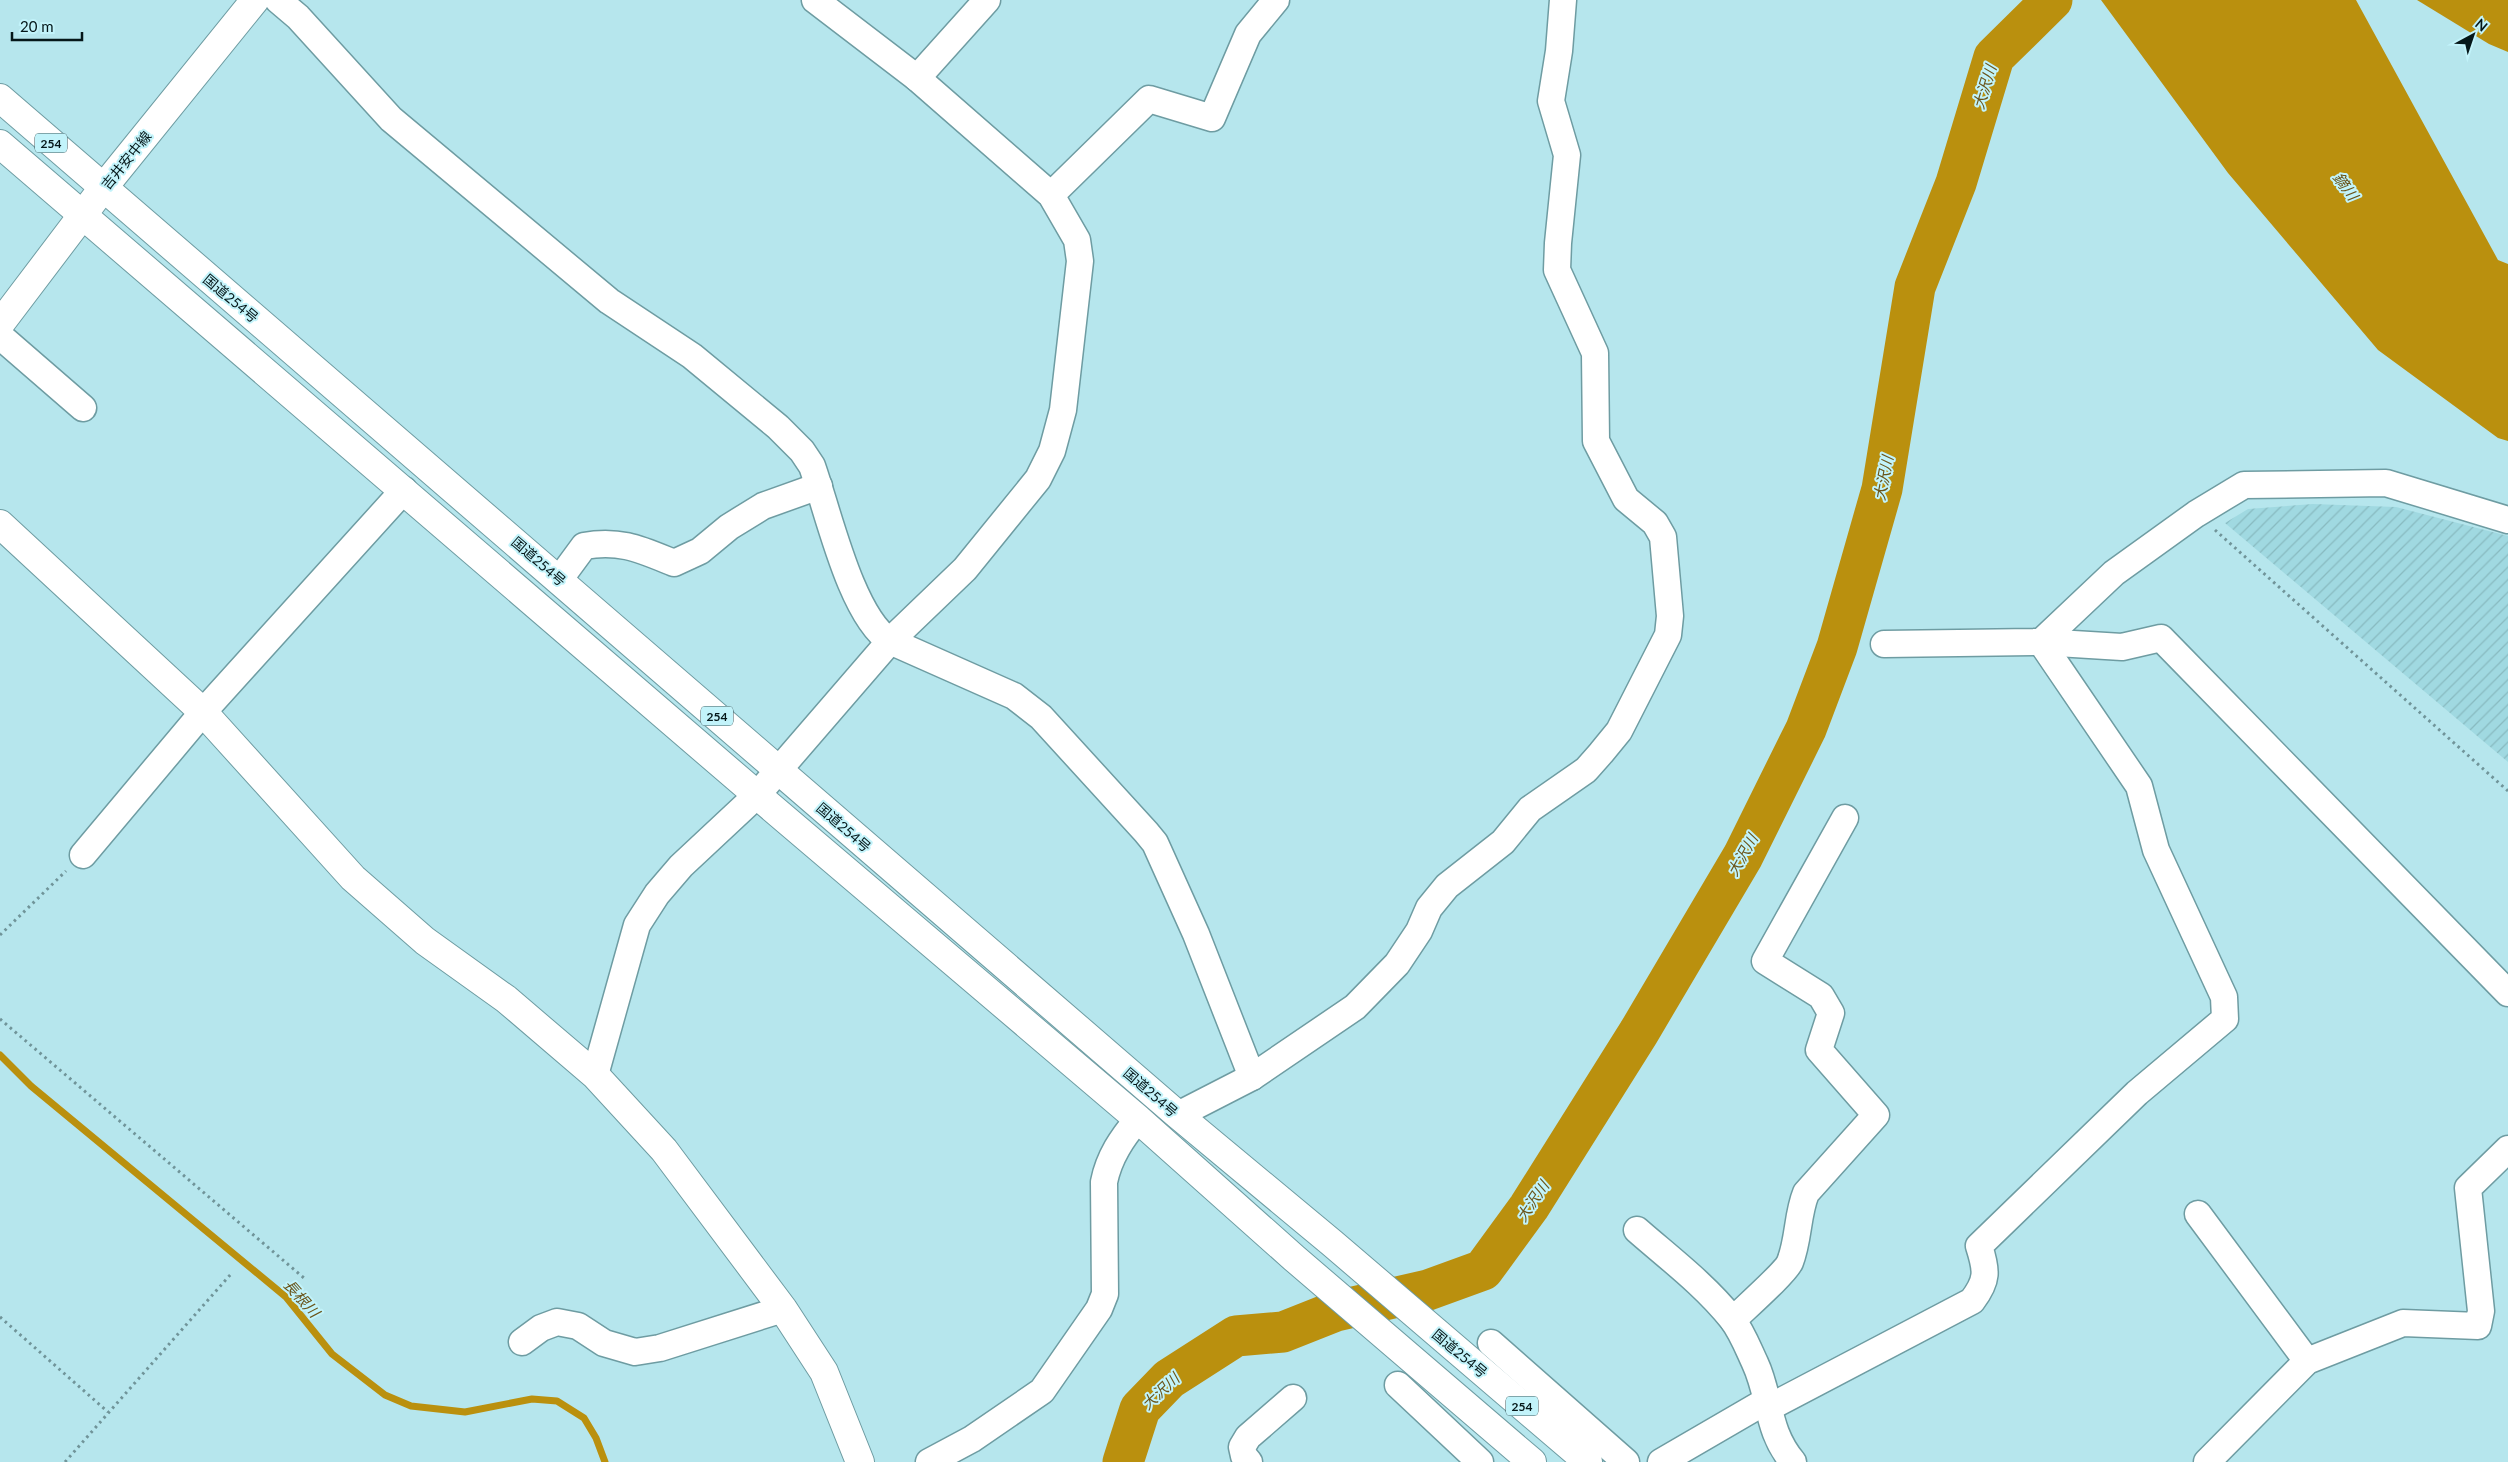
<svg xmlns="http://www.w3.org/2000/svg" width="2508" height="1462" viewBox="0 0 2508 1462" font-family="Lato,'Noto Sans JP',sans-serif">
<defs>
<pattern id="industrial-furrows" width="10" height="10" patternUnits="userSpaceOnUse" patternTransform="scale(1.25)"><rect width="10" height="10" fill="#a0d9e1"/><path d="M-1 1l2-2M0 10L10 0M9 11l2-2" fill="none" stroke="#88bac0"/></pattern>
</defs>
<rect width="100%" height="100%" fill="#b6e6ed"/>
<path fill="url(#industrial-furrows)" d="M2313,504l83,3 112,29v226l-283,-239 23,-14z"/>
<g fill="#ba900e">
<path d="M2101,0h255l142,260 10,4v177l-10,-3 -120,-88 -150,-177z"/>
<path d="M2417,0h91v52l-19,-8z"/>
</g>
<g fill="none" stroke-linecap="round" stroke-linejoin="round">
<path stroke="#ba900e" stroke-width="7" d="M0,1055l31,31 255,211 46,57 53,41 26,11 54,6 67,-13 25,2 27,17 12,20 9,24"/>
<path stroke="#ba900e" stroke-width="41" d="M1123,1462l17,-53 29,-30 67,-43 47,-4 53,-21 92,-21 55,-20 46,-63 110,-175 104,-176 63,-127 31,-82 45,-158 33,-202 41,-104 38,-126 58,-57"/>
<defs>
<g id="minor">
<path d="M278,0l20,17 93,102 218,182 83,55 86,71 24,24 10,15c16,45 39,150 78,175l124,55 27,21 105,115 9,11 41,91 56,143"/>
<path d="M917,78l70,-78"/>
<path d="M1051,195l98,-96 63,19 36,-84 28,-34"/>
<path d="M0,336l83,72"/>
<path d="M559,580l25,-34c36,-7 58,4 90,17l26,-12 29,-24 34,-21 56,-20"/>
<path d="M2041,642l81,5 39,-9 347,355"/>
<path d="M1884,644l157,-2 73,-69 82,-59 48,-29 142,-2 122,37"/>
<path d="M83,855l120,-143 201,-222"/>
<path d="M595,1075l42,-150 20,-31 24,-28 76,-71 133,-154 75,-72 73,-90 14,-28 11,-41 17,-149 -3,-21 -26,-45 -134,-117 -102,-78"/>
<path d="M1178,1115l74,-38 103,-70 42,-43 22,-33 10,-23 18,-22 56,-44 27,-33 56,-39 15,-17 18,-22 49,-96 2,-19 -7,-79 -8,-14 -29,-24 -30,-58 -1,-88 -38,-83 1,-27 9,-88 -16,-54 8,-50 4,-51"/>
<path d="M2198,1214l109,147"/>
<path d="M1637,1230c32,28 68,55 95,89 10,13 16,29 23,44 16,34 11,67 38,99"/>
<path d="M1733,1320c10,-10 53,-48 57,-58 9,-23 7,-47 16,-69l70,-78 -57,-65 12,-37 -10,-17 -56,-35 80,-143"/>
<path d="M522,1342l19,-14 16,-6 21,4 26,17 31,9 25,-4 123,-39"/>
<path d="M1491,1343l135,119"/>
<path d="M1398,1385l82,77"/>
<path d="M1768,1408l204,-107c16,-21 15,-30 7,-55l158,-153 88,-74 -1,-22 -68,-147 -17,-64 -98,-144"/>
<path d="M929,1462l43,-23 70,-48 57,-82 6,-15 -1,-112c5,-25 18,-44 34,-63"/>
<path d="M1249,1462l-5,-6 -2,-9 6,-10 45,-39"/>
<path d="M1661,1462l105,-61"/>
<path d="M2207,1462l100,-101 96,-38 75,3 3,-15 -13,-123 40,-39"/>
</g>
<path id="tertiary" d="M0,524l203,188 150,166 72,63 81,58 89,76 69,75 119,159 41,63 36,90"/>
<path id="secondary" d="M0,324l103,-136 152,-188"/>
<g id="trunk">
<path d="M0,98l1178,1017 154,128 256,219"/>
<path d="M0,144l757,651 381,324 156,139 238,204"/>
</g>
</defs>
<use href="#minor" stroke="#6e9ca2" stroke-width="29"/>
<use href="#tertiary" stroke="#6e9ca2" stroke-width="30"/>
<use href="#secondary" stroke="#6e9ca2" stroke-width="30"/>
<use href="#trunk" stroke="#6e9ca2" stroke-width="30"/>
<g stroke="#709499" stroke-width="3" stroke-dasharray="2.5 4" stroke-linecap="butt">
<path d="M2215,530l293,261"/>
<path d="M0,935l66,-64"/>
<path d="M0,1019l304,259"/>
<path d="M0,1317l108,95"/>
<path d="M65,1462l166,-188"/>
</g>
<use href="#minor" stroke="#fff" stroke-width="26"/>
<use href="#tertiary" stroke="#fff" stroke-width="28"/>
<use href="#secondary" stroke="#fff" stroke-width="28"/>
<use href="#trunk" stroke="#fff" stroke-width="28"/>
</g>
<g text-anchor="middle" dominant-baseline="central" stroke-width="4" stroke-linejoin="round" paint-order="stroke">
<g fill="#c2f3fa" stroke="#3e595c" stroke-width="1">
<rect x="35" y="133.5" width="32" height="19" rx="4"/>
<rect x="701" y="706.5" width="32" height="19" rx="4"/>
<rect x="1506" y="1396.5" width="32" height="19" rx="4"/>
</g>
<g font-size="12" font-weight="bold" fill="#051719">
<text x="51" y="143">254</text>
<text x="717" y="716">254</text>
<text x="1522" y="1406">254</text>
</g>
<g font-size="14" fill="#051719" stroke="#c2f3fa">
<text transform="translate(126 160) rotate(-51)">吉井安中線</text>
<text transform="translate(231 298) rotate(40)">国道254号</text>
<text transform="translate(539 561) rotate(41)">国道254号</text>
<text transform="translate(844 827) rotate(41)">国道254号</text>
<text transform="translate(1151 1092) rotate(41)">国道254号</text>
<text transform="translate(1460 1353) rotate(40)">国道254号</text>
</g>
<g font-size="15" font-style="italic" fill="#6a541a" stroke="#c2f3fa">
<text transform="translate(1984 87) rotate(-73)">大沢川</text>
<text transform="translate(2346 186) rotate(54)">鏑川</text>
<text transform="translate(1883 478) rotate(-79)">大沢川</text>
<text transform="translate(1742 855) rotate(-61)">大沢川</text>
<text transform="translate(1532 1201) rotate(-56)">大沢川</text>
<text transform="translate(302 1298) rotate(48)">長根川</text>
<text transform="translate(1160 1391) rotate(-43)">大沢川</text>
</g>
</g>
<g transform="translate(2473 35) rotate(40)" stroke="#c2f3fa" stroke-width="4" paint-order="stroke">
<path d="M0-4L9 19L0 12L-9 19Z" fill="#051719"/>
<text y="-8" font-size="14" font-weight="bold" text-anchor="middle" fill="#051719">N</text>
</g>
<path d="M12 32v8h70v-8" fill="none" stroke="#051719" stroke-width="2.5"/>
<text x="20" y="32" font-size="15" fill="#051719" stroke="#c2f3fa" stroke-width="4" paint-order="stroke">20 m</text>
</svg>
